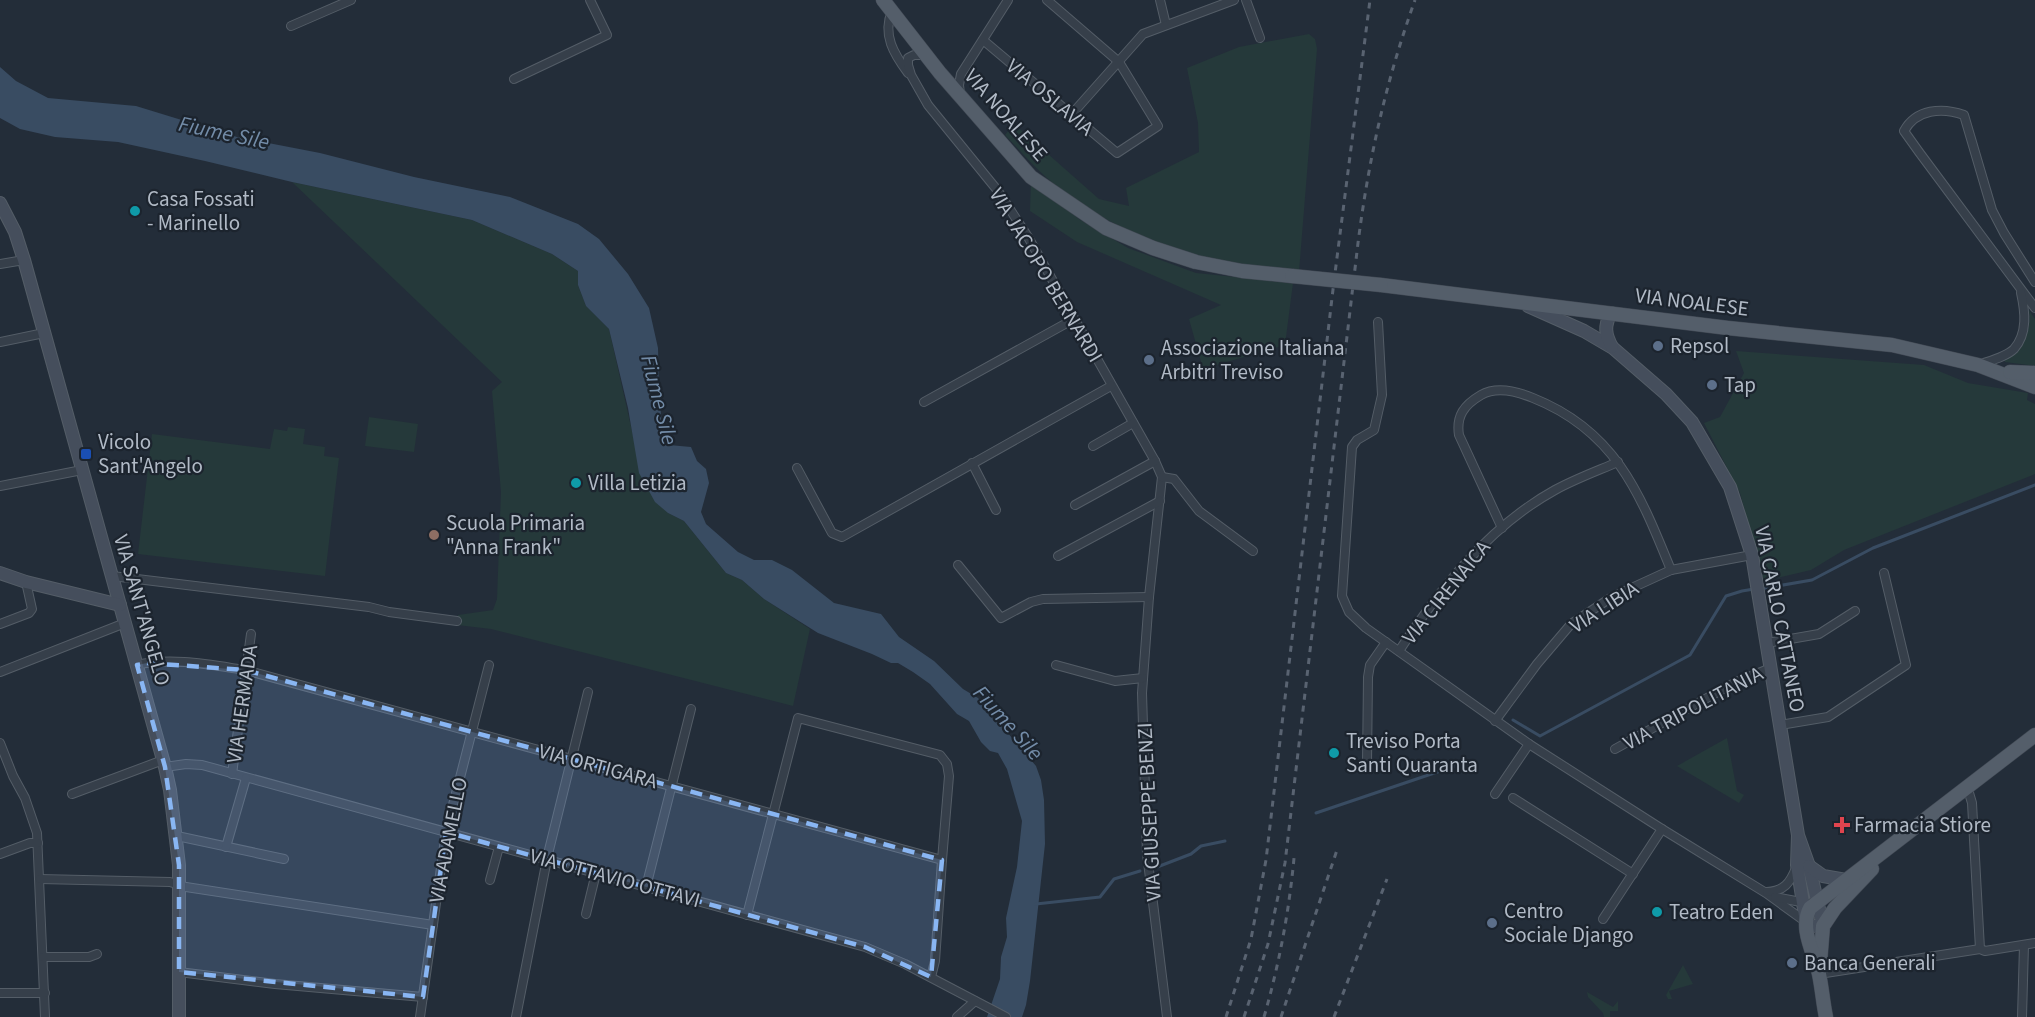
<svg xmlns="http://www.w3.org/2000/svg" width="2035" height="1017" viewBox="0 0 2035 1017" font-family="'Source Sans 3',sans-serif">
<rect width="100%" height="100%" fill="#232d39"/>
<g fill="#25393a">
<path d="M1309,34l6,5 2,10 -18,223c-19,-2 -40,-3 -59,-7 -69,-12 -140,-40 -193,-87 -15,-13 -28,-29 -42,-43l9,-11 85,75 30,7 -3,-18 73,-36 -1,-29 -11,-55 52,-21z"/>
<path d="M1031,180l48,39 49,29 68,25 97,10 -8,62 -82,24 -14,-50 32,-14 -144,-63 -47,-31z"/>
<path d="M292,182l180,38 80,34 26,17v14l8,21 23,23 25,111 34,73 16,8 42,52 16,7 22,19 46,30 -17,77 -302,-77 -34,-4 1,-10 35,-5 4,-11 4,-107 -9,-101 10,-9z"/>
<path d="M2029,310l6,9v47l-30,-4 -1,-3c19,-11 28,-27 25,-49z"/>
<path d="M1736,351l188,14 44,18 60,10 -1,7 8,4v70l-191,76 -33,20 -47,11 -24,-88 -36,-70 16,-6 24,-44z"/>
<path d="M369,417l49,7 -4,28 -49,-6z"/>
<path d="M288,427l17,2 -2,15 22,3 -1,9 15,2 -14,118 -187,-22 14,-120 118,15 4,-20 13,2z"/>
<path d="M1727,738l10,53 7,4 -5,8 -62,-37z"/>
<path d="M1683,965l10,19 -24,7 3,8h-4l-2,-4z"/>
<path d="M1587,992l26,15 5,-6v10h-8v6h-6l-1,-4 -15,-16z"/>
</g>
<path fill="#394c62" d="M0,67l16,14 32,17 88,8 101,31 83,16 94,24 96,20 68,27 21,15 29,35 21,34 9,40 1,42 4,49 6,6 22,2 6,14 9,8 3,14 -8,29 5,12 32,28 16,8h18l20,10 42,33 47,11 18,23 35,24 29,28 15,9 58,68 5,14 3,20 1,44 -15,137 -4,24 -4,12h-35l13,-38 1,-22 6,-20 -1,-19 11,-51 5,-46 -15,-52 -9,-16 -8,-2 -9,-9 -12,-21 -12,-7 -27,-30 -17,-12 -15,-9h-7l-19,-9 -54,-21 -54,-34 -22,-19 -16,-7 -42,-52 -16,-8 -13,-11 -16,-29 -11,-65 -19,-79 -23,-23 -8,-21v-14l-26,-17 -80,-34 -180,-38 -87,-21 -87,-19 -63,-5 -35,-8 -20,-11z"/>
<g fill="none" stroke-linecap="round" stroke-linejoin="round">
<g stroke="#394c62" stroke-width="3">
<path d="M1760,589l52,-9 61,-32 162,-63"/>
<path d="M1513,720l27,16 150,-81 36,-59 16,-5 12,-2"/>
<path d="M1316,813l142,-48"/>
<path d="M1152,869l39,-15 10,-8 24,-5"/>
<path d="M1036,904l64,-7 14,-18 26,-8"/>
</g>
<defs>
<g id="street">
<path d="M1160,0l6,25"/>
<path d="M1246,0l14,38"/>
<path d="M892,11c-10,24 2,43 16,62"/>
<path d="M291,26l60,-26"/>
<path d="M983,40l134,113 41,-27 -39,-64 -72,-62"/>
<path d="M927,55h-13l-6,3v7l3,10 17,30 70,86 30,46 127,224 7,16 -13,120 -7,96 5,161 20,163"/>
<path d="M514,79l93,-44 -17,-35"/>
<path d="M960,94l-1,-9 2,-11 47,-74"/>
<path d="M1071,115l72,-81 91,-34"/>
<path d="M0,264l24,-4"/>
<path d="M2035,282l-31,-49 -12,-23 -28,-95c-22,-8 -48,-6 -60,16l15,21 116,156"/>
<path d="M1378,322l4,73 -8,35 -17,10 -5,7 -10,149 7,16 17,16 163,116 133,85 104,64 40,29"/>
<path d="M0,342l44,-9"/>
<path d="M1978,365c11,-4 28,-8 36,-16 14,-16 11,-38 7,-56"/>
<path d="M924,402l150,-83"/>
<path d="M1093,446l40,-23"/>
<path d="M972,463l24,47"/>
<path d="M797,468l35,65 10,4 269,-151"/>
<path d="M1162,477l12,2 25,32 54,40"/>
<path d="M0,486l82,-16"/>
<path d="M1075,505l80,-44"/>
<path d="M1502,528l-43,-93c-3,-19 5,-30 22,-40 16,-9 35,-4 52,3 83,33 107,96 138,172"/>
<path d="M1058,556l102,-55"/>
<path d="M958,565l43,53 30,-16 12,-3 106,-2"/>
<path d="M112,576l257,31 20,5 68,9"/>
<path d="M0,624l29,-11 3,-4 -6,-27"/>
<path d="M1767,643l52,-9 36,-23"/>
<path d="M1399,651c41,-62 89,-124 156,-161 20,-11 42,-19 63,-28"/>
<path d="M137,665c34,-8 74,0 108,5l697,190 -7,101 -4,16"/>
<path d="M1056,665l59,16 28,-3"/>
<path d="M0,672l125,-49"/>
<path d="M1495,721l42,-57 34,-40 41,-27 59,-27 81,-15"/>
<path d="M1780,725l48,-8 78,-52 -22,-92"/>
<path d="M0,743l13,33 12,22 12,35 8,184"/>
<path d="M1615,749l119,-66 37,-15"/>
<path d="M1367,763l1,-86 2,-12 16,-23"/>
<path d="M165,767l21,-3 16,1 663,182 40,17 101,53"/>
<path d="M232,774l19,-140"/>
<path d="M1967,786l5,17 8,146"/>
<path d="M72,794l91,-34"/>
<path d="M1495,794l34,-50"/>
<path d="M1513,798l120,76"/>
<path d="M177,836l107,23"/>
<path d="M226,847l20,-69"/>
<path d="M0,854l30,-11h8"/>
<path d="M40,879l130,3 16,5 247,38"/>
<path d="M490,880l9,-33"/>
<path d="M646,887l45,-178"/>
<path d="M1767,892c17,-1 23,-9 29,-24"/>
<path d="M1775,897l31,6"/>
<path d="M586,914l10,-41"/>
<path d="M747,915l51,-197 142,37 7,9 2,12 -7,84"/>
<path d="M1603,919l59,-90"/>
<path d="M43,957h46l8,-3"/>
<path d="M179,972l96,12 148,13"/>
<path d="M1819,974l161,-25 5,2 50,-8"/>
<path d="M0,993h45"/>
<path d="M420,1017l26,-185 43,-167"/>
<path d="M516,1017l32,-163 40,-162"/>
<path d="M957,1017l18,-16"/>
<path d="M2022,1017l2,-72"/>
</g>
<g id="secondary">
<path d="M0,203l15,29 9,28 141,507 5,23 9,75v152"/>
<path d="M1528,306l56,25 29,17 53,46 26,28 38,65 22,68 46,280 11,31 14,60h-12l-5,-4 -9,-57 1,-30"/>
<path d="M1611,313c-7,13 -6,21 1,34"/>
<path d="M0,573l26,9 94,23"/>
<path d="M1809,866l14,10 23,4"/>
</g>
<g id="primary">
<path d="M883,0l57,73 91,104 75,51 47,20 43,14 46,9 50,5"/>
<path d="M1381,285l347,43 164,17 86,20 57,22"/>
<path d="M2010,372l25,1"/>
<path d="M1820,963l3,-37 12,-18 37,-39"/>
<path d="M1826,1017c-3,-14 -4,-29 -7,-43 -5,-21 -20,-46 -9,-66l225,-173"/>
</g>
</defs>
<use href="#street" stroke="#545d67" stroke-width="10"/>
<use href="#secondary" stroke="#545d67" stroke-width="14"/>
<use href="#primary" stroke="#404853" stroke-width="15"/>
<use href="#street" stroke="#363f4a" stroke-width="8"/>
<use href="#secondary" stroke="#454e5c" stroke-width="12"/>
<use href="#primary" stroke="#545e6a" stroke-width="14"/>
<g stroke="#596371" stroke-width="3" stroke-dasharray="6 6" stroke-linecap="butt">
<path d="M1226,1017l25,-78 15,-79 68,-579 36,-281"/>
<path d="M1244,1017l24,-73 17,-81 73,-620c11,-86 28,-162 57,-243"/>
<path d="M1264,1017c15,-52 25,-105 30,-159"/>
<path d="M1281,1017l57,-170"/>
<path d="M1334,1017l53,-138"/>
</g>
<defs>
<path id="primary-bridge" d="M1292,276l89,9"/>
</defs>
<use href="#primary-bridge" stroke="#404853" stroke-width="15" stroke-linecap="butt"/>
<use href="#primary-bridge" stroke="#545e6a" stroke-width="14"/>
</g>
<path fill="#89b6f3" fill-opacity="0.2" stroke="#89b6f3" stroke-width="4.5" stroke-dasharray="12 8" stroke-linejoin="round" d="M147,663l98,7 697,190 -11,117 -66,-30 -419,-115 -23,165 -244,-25v-107l-14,-98 -28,-102z"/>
<g fill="#0f9aa8" stroke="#1c242e" stroke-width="2">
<circle cx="135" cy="211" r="6"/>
<circle cx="576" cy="483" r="6"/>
<circle cx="1334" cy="753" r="6"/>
<circle cx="1657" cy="912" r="6"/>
</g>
<g fill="#5c6f8a" stroke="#1c242e" stroke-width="2">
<circle cx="1658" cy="346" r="6"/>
<circle cx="1149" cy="360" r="6"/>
<circle cx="1712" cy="385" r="6"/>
<circle cx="1492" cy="923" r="6"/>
<circle cx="1792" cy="963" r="6"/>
</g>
<rect fill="#1a4fb4" stroke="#1c242e" stroke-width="2" x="80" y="448" width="12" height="12" rx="3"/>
<circle fill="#8d6e63" stroke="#1c242e" stroke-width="2" cx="434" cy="535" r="6"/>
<path fill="#e0444e" stroke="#1c242e" stroke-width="2" d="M1839 816h6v6h6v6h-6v6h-6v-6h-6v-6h6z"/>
<g text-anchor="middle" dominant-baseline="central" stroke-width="4.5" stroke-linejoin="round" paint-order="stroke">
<g font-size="21" fill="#b1bac6" stroke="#1c242e">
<text transform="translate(1050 97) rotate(40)">VIA OSLAVIA</text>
<text transform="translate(1006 115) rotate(49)">VIA NOALESE</text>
<text transform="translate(1046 275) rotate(59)">VIA JACOPO BERNARDI</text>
<text transform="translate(1692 302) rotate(7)">VIA NOALESE</text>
<text transform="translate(1446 592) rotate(-51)">VIA CIRENAICA</text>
<text transform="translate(1604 607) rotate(-33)">VIA LIBIA</text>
<text transform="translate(142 610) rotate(74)">VIA SANT'ANGELO</text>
<text transform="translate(1780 619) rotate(79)">VIA CARLO CATTANEO</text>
<text transform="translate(242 704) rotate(-82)">VIA HERMADA</text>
<text transform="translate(1693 708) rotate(-28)">VIA TRIPOLITANIA</text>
<text transform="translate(598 766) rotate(15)">VIA ORTIGARA</text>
<text transform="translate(1149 812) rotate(-93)">VIA GIUSEPPE BENZI</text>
<text transform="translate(448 840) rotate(-79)">VIA ADAMELLO</text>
<text transform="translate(615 878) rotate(15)">VIA OTTAVIO OTTAVI</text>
</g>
<g font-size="21" fill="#b1bac6" stroke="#1c242e" text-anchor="start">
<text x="147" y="199">Casa Fossati<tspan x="147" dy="24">- Marinello</tspan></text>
<text x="1670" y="346">Repsol</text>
<text x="1161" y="348">Associazione Italiana<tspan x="1161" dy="24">Arbitri Treviso</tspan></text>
<text x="1724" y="385">Tap</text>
<text x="98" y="442">Vicolo<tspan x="98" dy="24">Sant'Angelo</tspan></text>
<text x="588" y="483">Villa Letizia</text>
<text x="446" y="523">Scuola Primaria<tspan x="446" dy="24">"Anna Frank"</tspan></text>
<text x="1346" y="741">Treviso Porta<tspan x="1346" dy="24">Santi Quaranta</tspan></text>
<text x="1854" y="825">Farmacia Stiore</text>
<text x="1504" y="911">Centro<tspan x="1504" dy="24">Sociale Django</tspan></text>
<text x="1669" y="912">Teatro Eden</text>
<text x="1804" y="963">Banca Generali</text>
</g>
<g font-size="22" font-style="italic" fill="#738ca8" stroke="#1c242e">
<text transform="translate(224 133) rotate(12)">Fiume Sile</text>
<text transform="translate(659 400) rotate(76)">Fiume Sile</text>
<text transform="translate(1008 723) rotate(48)">Fiume Sile</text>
</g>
</g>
</svg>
